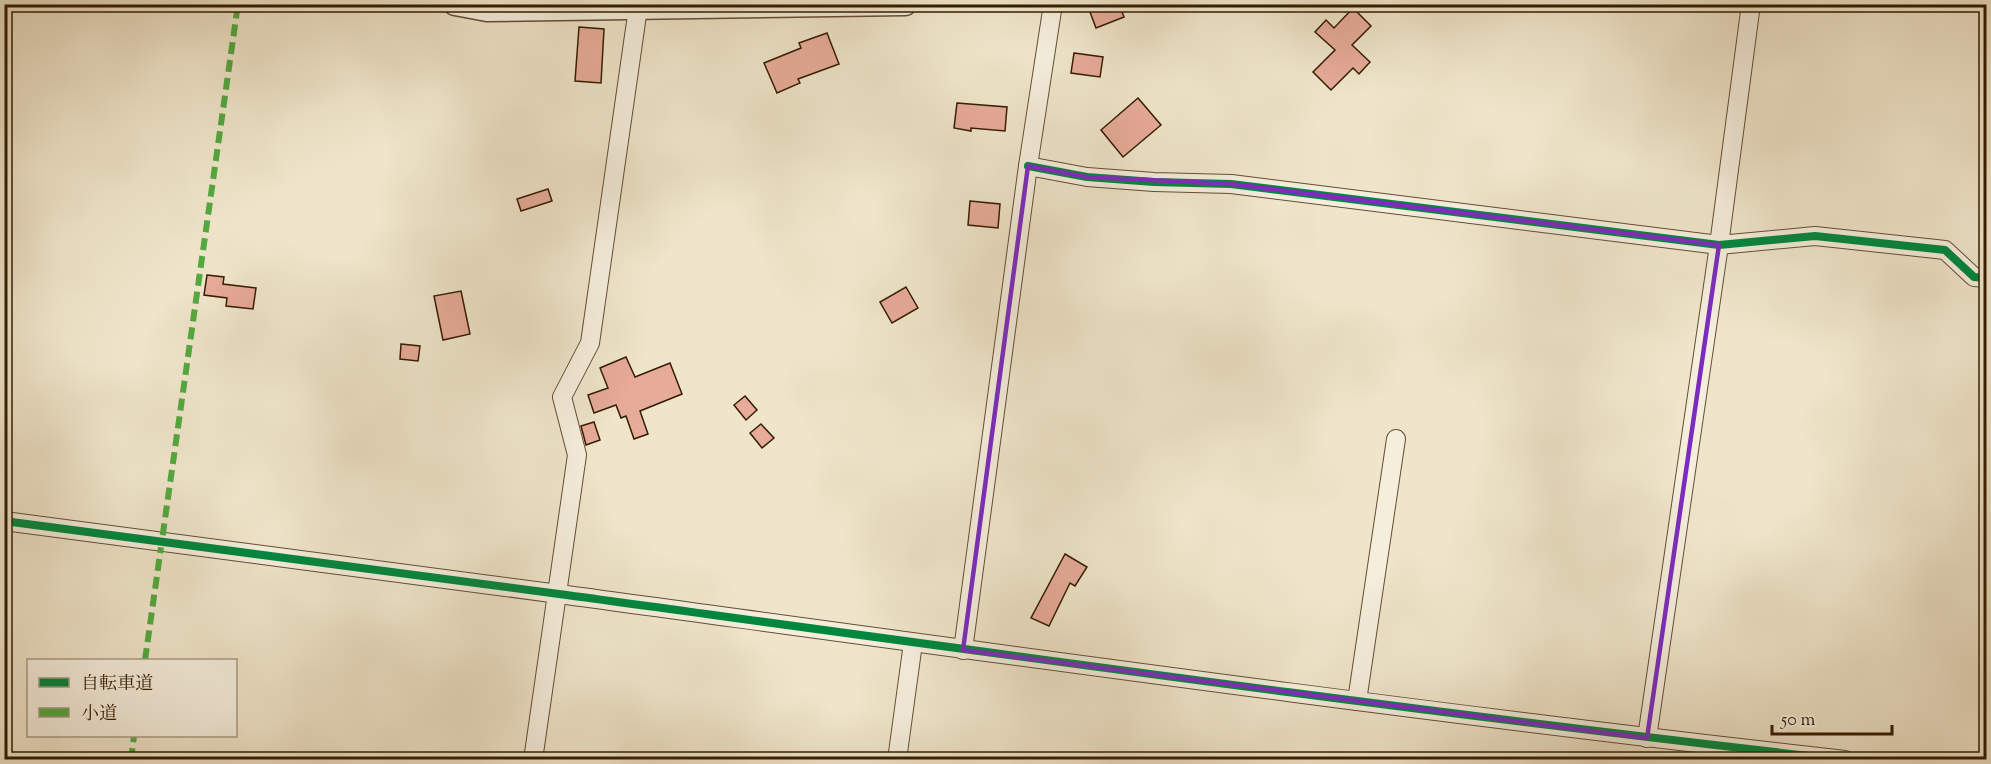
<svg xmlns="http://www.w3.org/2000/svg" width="1991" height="764" viewBox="0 0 1991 764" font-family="'Sorts Mill Goudy','Noto Serif JP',serif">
<rect width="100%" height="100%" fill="#efe5ca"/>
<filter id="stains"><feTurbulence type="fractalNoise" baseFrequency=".00333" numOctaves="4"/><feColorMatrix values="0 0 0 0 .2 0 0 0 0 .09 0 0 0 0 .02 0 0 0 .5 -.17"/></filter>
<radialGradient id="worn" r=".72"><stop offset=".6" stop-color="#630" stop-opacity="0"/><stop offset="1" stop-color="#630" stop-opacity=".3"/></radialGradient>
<g fill="#e7ab99" stroke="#341c00" stroke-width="1.5">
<path d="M1087,4h32l5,13 -28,11z"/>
<path d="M1353,8l18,18 -19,19 18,17 -11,12 -6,-6 -22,22 -18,-18 22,-22 -20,-18 11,-12 8,8z"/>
<path d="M579,27l25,2 -3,54 -26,-2z"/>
<path d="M827,33l12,31 -41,15 2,4 -23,10 -13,-30 37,-15 -2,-5z"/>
<path d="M1074,53l29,4 -3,20 -29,-4z"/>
<path d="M1138,98l23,27 -38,32 -22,-27z"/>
<path d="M957,103l50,4 -2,24 -34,-3v3l-17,-3z"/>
<path d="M548,189l4,12 -31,10 -4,-12z"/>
<path d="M970,201l30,3 -2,24 -30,-3z"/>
<path d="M207,275l17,2 -1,7 33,4 -3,21 -27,-3 1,-8 -23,-3z"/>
<path d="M906,287l12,21 -26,15 -12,-21z"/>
<path d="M461,291l9,43 -27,6 -9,-44z"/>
<path d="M401,344l19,2 -2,15 -18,-2z"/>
<path d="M626,357l9,20 35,-14 12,31 -42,17 8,23 -14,5 -8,-23 -5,2 -5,-13 -22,8 -6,-18 20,-7 -8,-20z"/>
<path d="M745,396l12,14 -11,10 -12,-15z"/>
<path d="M594,422l6,18 -14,5 -5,-19z"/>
<path d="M761,424l13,14 -12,10 -12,-15z"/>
<path d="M1065,554l22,13 -12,19 -5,-3 -21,43 -18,-8z"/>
</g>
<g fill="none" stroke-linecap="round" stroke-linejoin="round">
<defs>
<g id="minor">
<path d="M1028,166l59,11 67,5 77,2 488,61 96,-9 130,14 29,27 12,1"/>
<path d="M4,521c185,26 370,47 555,73 428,58 856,118 1286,166"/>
<path d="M963,650l65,-484 25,-162"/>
<path d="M1357,701l39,-262"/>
<path d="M1647,738l72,-493 32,-241"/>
<path d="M533,760l44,-305 -15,-58 28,-54 48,-335"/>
<path d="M897,760l16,-117"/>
</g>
<path id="tertiary" d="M455,4l32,6 418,-6"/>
</defs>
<use href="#minor" stroke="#634e32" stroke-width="20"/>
<use href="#tertiary" stroke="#634e32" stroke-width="25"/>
<use href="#minor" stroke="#f5eedd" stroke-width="18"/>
<use href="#tertiary" stroke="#f5eedd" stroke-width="22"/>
<g stroke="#54a940" stroke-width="6" stroke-dasharray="12 6" stroke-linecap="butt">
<path d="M145,660l93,-656"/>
<path d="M131,760l3,-24"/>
</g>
<defs>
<g id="cycleway">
<path d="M1028,166l59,11 67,5 77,2 488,61 96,-9 130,14 29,27 12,1"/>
<path d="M4,521c185,26 370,47 555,73 428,58 856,118 1286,166"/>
</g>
</defs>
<use href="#cycleway" stroke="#f5eedd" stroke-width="11"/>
<use href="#cycleway" stroke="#00873e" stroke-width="8"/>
</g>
<path fill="none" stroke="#7b2cbf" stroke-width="4.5" stroke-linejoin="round" d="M1028,166l59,11 144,7 488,61 -72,493 -684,-88z"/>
<rect width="1991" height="764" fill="none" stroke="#efe5ca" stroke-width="24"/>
<rect x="6" y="6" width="1979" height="752" fill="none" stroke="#341c00" stroke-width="3"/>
<rect x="12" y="12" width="1967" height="740" fill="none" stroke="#341c00" stroke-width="1.5"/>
<rect x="27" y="659" width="210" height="78" fill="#f5eedd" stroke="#a89a85" stroke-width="1.5"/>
<rect x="39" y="678" width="30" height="9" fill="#00873e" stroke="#a89a85" stroke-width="1.5"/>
<text x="81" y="689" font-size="18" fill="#341c00">自転車道</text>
<rect x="39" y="708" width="30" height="9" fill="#54a940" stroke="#a89a85" stroke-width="1.5"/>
<text x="81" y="719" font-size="18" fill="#341c00">小道</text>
<path d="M1772 725v9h120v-9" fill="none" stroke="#341c00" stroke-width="3"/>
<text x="1781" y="725" font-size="18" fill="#341c00" stroke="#f5eedd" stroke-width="4.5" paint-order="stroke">50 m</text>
<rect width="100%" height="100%" filter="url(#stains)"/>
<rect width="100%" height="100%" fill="url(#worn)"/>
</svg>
